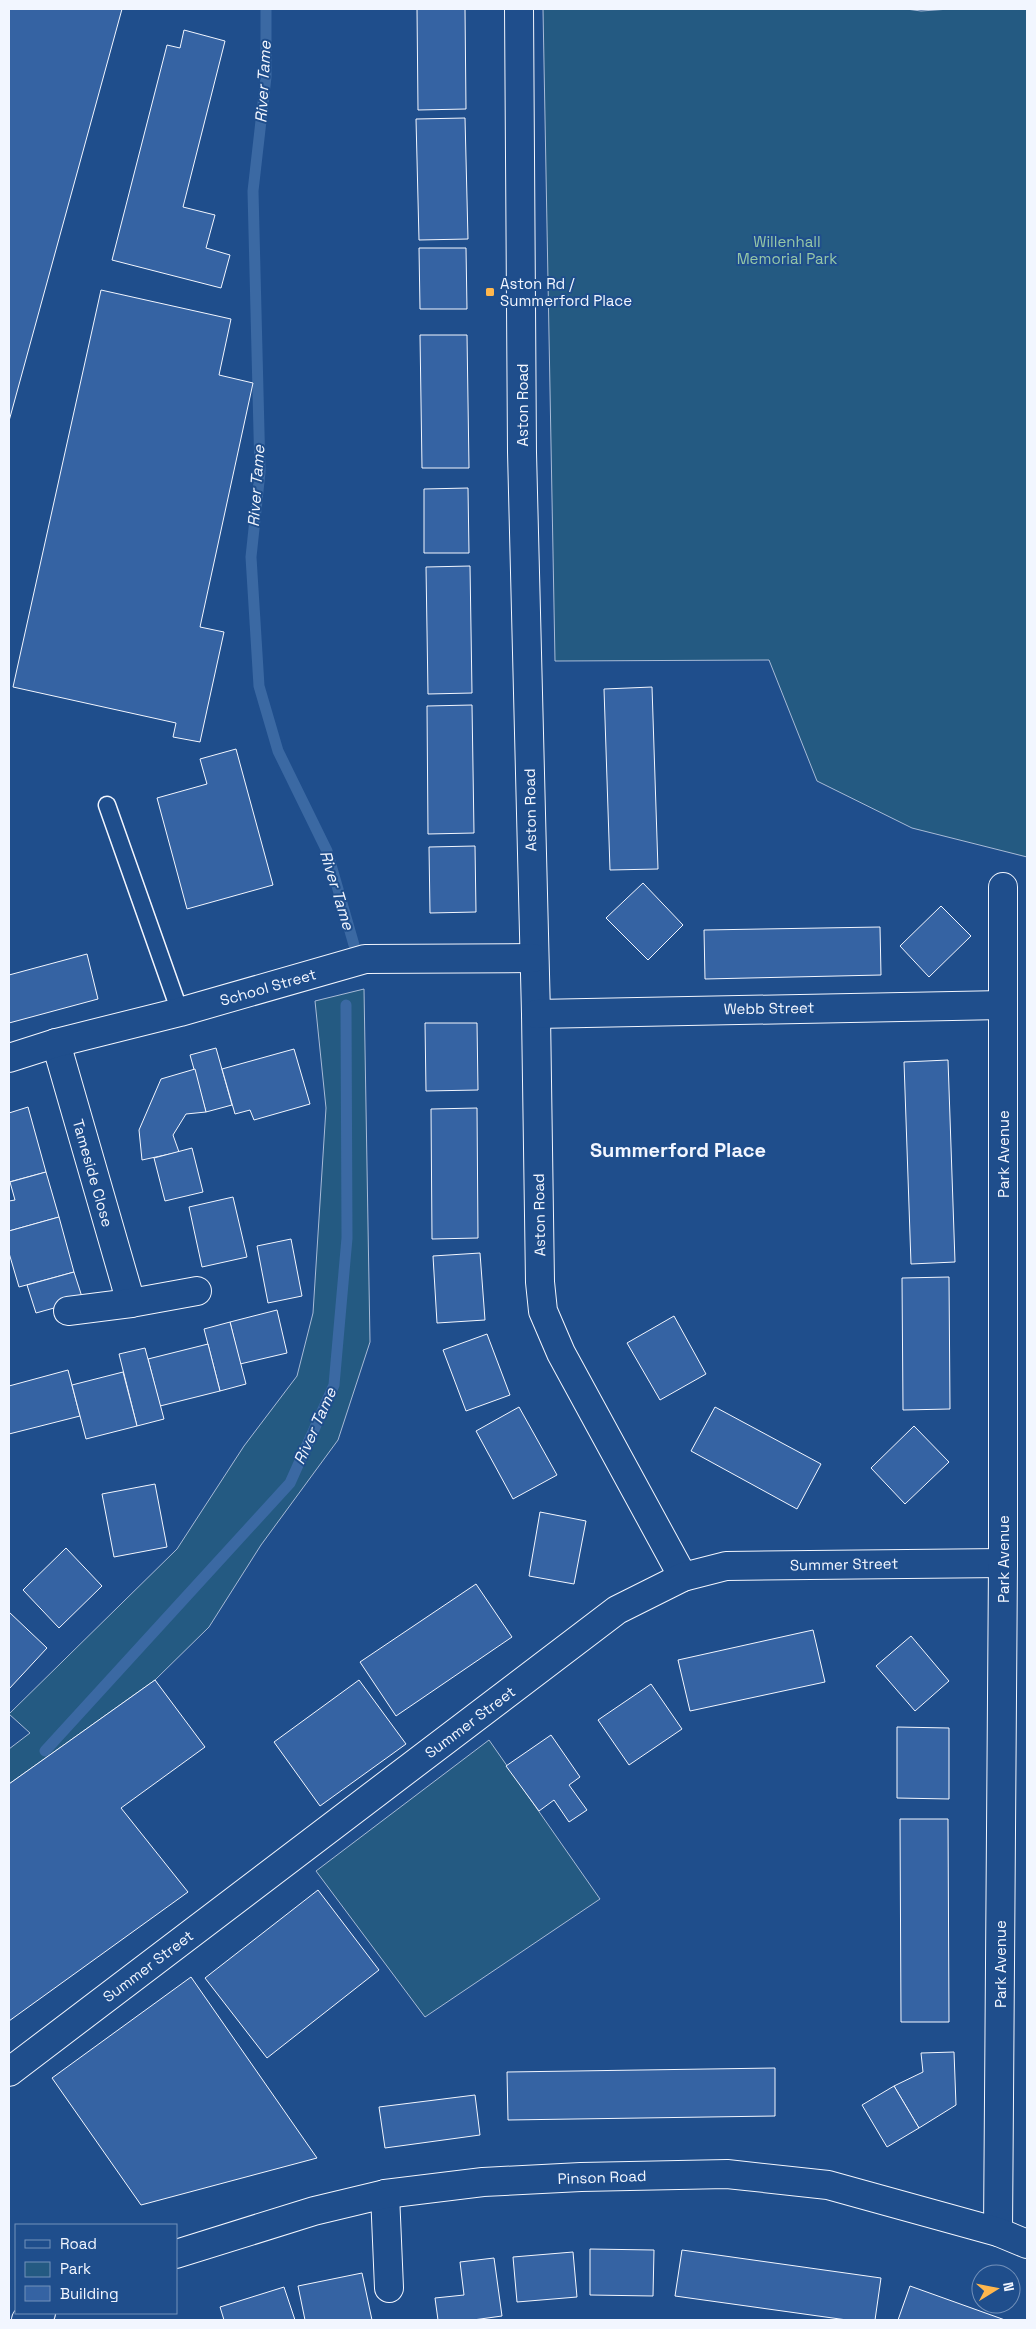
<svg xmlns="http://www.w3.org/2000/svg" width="1036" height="2329" viewBox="0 0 1036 2329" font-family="'Space Grotesk',sans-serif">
<rect width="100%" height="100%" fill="#1f4e8c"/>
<g fill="#245a82" stroke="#a8bbd7">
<path d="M543,9h363l15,2 29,-2h77v848l-115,-29 -95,-47 -48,-121 -214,1z"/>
<path d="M364,989l6,353 -32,98 -77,105 -52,82 -54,53 -146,104v-35l21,-16 -21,-19 168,-165 67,-103 53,-70 16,-63 13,-205 -11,-107z"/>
<path d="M489,1740l111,159 -175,118 -109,-146z"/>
</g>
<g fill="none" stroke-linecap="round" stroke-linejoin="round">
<g stroke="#3b69a3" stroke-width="11">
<path d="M266,9v68l-13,114 7,281 -9,85 8,129 19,65 49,100 27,94"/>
<path d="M45,1751l245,-268 44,-98 13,-147 -1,-233"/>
</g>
</g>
<g fill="#3563a3" stroke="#f2f6ff">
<path d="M9,9h113l-113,412z"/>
<path d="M417,9h48l1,100 -48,1z"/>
<path d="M184,30l41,11 -42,166 32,8 -9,33 24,7 -9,33 -109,-28 55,-215 13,3z"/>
<path d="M465,118l3,121 -49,1 -3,-121z"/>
<path d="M419,248h47l1,61h-47z"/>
<path d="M101,290l130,29 -12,56 34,8 -53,244 24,5 -24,110 -27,-5 3,-14 -163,-36z"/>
<path d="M420,335h47l2,133h-47z"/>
<path d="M468,488l1,65h-45v-64z"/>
<path d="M470,566l2,127 -44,1 -2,-127z"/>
<path d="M652,687l6,182 -48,1 -6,-181z"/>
<path d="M472,705l2,128 -46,1 -1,-128z"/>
<path d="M236,749l37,136 -86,24 -30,-111 50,-14 -7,-25z"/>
<path d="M475,846l1,66 -46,1 -1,-66z"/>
<path d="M643,883l40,42 -35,35 -42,-42z"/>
<path d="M941,906l30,30 -42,41 -29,-31z"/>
<path d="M880,927l1,48 -176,4 -1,-49z"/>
<path d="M87,954l11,45 -89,24v-48z"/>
<path d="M425,1023h52l1,67 -52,1z"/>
<path d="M216,1048l16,57 -26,7 -16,-57z"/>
<path d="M294,1049l16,55 -56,16 -4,-10 -15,4 -13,-45z"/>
<path d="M948,1060l7,202 -44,2 -7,-202z"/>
<path d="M195,1069l11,43 -20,2 -13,21 6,17 -37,8 -3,-30 22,-51z"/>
<path d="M28,1107l18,65 -37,10v-69z"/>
<path d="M477,1108l1,130 -46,1 -1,-130z"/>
<path d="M192,1148l11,44 -38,9 -11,-43z"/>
<path d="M46,1172l13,45 -50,14v-30l6,-1 -5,-18z"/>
<path d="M233,1197l14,60 -45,10 -13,-60z"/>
<path d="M59,1217l15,55 -55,15 -10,-34v-22z"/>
<path d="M291,1239l11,57 -34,7 -11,-57z"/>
<path d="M480,1253l5,67 -48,3 -4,-67z"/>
<path d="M74,1272l9,28 -47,13 -9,-28z"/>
<path d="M949,1277l1,132 -47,1 -1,-132z"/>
<path d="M277,1310l10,43 -47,11 -10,-42z"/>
<path d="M674,1316l32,58 -46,26 -33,-57z"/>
<path d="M230,1322l16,62 -26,7 -16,-62z"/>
<path d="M487,1334l23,61 -44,16 -23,-61z"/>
<path d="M208,1344l12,47 -60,15 -12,-47z"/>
<path d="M145,1348l19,71 -27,7 -18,-72z"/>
<path d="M68,1370l12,46 -71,18v-48z"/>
<path d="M123,1372l14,54 -51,13 -14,-54z"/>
<path d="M519,1407l38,68 -44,24 -37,-68z"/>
<path d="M715,1407l106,57 -24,45 -106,-58z"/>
<path d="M914,1426l35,36 -44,42 -34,-36z"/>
<path d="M155,1484l12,63 -53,10 -12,-63z"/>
<path d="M540,1512l46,9 -12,63 -45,-8z"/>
<path d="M66,1548l36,38 -43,42 -36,-38z"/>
<path d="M476,1584l36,53 -116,79 -36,-54z"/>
<path d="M9,1612l38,36 -38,41z"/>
<path d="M813,1630l12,52 -135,29 -12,-51z"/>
<path d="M911,1636l38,45 -34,30 -39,-45z"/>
<path d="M155,1680l50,67 -84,61 67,84 -179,129v-237z"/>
<path d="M359,1680l47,64 -86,62 -46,-64z"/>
<path d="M651,1684l31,45 -53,36 -31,-45z"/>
<path d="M897,1727l52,1v71l-52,-1z"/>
<path d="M551,1735l29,42 -11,8 18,25 -18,12 -15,-22 -15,11 -33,-45z"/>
<path d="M900,1819h48l1,203h-48z"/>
<path d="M318,1890l61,80 -112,88 -62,-80z"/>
<path d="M191,1977l126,181 -176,47 -89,-127z"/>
<path d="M954,2052l2,53 -37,23 -25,-42 29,-14 -2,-19z"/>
<path d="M775,2068v48l-267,4 -1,-48z"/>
<path d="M894,2086l25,42 -32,19 -25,-42z"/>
<path d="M475,2095l5,40 -95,13 -6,-41z"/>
<path d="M590,2249l64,1 -1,46 -63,-1z"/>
<path d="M682,2250l199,28 -6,42h-28l-172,-24z"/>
<path d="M573,2252l4,45 -60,5 -4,-45z"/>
<path d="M494,2258l8,58 -29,4h-35l-3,-22 29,-3 -4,-33z"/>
<path d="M362,2273l10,47h-67l-7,-34z"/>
<path d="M910,2286l95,34h-107z"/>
<path d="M284,2287l11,33h-71l-4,-13z"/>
</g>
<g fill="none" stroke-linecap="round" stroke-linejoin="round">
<defs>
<path id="service" d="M107,805l73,207"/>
<g id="minor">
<path d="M519,9l3,443 14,562 4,268 3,29 18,42 122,224"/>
<path d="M536,1014l467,-9"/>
<path d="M56,1043l75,260"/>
<path d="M9,1058l47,-15 124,-31 185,-53 168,-1"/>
<path d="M68,1311l63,-8 66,-12"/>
<path d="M9,2072l608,-462 66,-33 43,-11 277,-3"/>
<path d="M385,2194l4,94"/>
<path d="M998,2232l5,-669v-676"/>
</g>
<g id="secondary">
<path d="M176,2254l138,-43 71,-17 98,-12 98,-5 146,-3 101,11 170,47 29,12"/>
<path d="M26,2320l15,-7"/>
</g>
</defs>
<use href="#service" stroke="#f2f6ff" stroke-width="19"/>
<use href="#minor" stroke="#f2f6ff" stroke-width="30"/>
<use href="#secondary" stroke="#f2f6ff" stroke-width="30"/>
<use href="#service" stroke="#1f4e8c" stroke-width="16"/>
<use href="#minor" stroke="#1f4e8c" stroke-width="28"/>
<use href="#secondary" stroke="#1f4e8c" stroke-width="28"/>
</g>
<rect fill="#ffb74d" stroke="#1f4e8c" stroke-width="2" x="485" y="287" width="10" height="10" rx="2.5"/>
<g text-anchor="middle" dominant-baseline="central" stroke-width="4" stroke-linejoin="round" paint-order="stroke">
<g font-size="15" fill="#97c8a6" stroke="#1f4e8c">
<text x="787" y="241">Willenhall<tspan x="787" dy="17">Memorial Park</tspan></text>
</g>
<g font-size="15" fill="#f2f6ff" stroke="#1f4e8c" text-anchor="start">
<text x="500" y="283">Aston Rd /<tspan x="500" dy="17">Summerford Place</tspan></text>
</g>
<g font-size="15" fill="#f2f6ff" stroke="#1f4e8c">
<text transform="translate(522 405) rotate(-90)">Aston Road</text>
<text transform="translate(530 810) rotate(-91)">Aston Road</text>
<text transform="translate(268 987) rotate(-16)">School Street</text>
<text transform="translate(769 1008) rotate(-1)">Webb Street</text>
<text transform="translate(1003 1154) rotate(-90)">Park Avenue</text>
<text transform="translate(93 1173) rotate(74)">Tameside Close</text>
<text transform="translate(539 1215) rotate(-91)">Aston Road</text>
<text transform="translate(1003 1559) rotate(-90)">Park Avenue</text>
<text transform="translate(844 1564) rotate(-1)">Summer Street</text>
<text transform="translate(470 1722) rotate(-37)">Summer Street</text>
<text transform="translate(1000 1964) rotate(-90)">Park Avenue</text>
<text transform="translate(148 1966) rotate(-37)">Summer Street</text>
<text transform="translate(602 2177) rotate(-2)">Pinson Road</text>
</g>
<g font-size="16" font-style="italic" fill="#f2f6ff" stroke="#1f4e8c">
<text transform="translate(263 82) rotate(-87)">River Tame</text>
<text transform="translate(256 486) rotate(-86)">River Tame</text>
<text transform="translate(337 890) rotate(73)">River Tame</text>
<text transform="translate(315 1426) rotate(-66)">River Tame</text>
</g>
<g font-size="20" font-weight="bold" fill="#f2f6ff" stroke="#1f4e8c">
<text x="678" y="1150">Summerford Place</text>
</g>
</g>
<rect width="1036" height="2329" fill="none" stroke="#f2f6ff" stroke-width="20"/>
<rect x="15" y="2224" width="162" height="90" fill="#1f4e8c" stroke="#7391ba"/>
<rect x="25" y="2240" width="25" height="8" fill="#1f4e8c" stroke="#7391ba"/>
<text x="60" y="2249" font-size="15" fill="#f2f6ff">Road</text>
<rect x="25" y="2262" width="25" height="15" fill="#245a82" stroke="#7391ba"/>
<text x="60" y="2274" font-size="15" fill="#f2f6ff">Park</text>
<rect x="25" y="2286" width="25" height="15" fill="#3563a3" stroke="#7391ba"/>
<text x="60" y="2299" font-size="15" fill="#f2f6ff">Building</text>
<g transform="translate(996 2289) rotate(80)"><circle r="24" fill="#1f4e8c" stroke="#7391ba"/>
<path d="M0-4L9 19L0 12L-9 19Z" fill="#ffb74d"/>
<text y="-8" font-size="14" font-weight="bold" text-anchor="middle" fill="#f2f6ff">N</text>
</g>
</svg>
